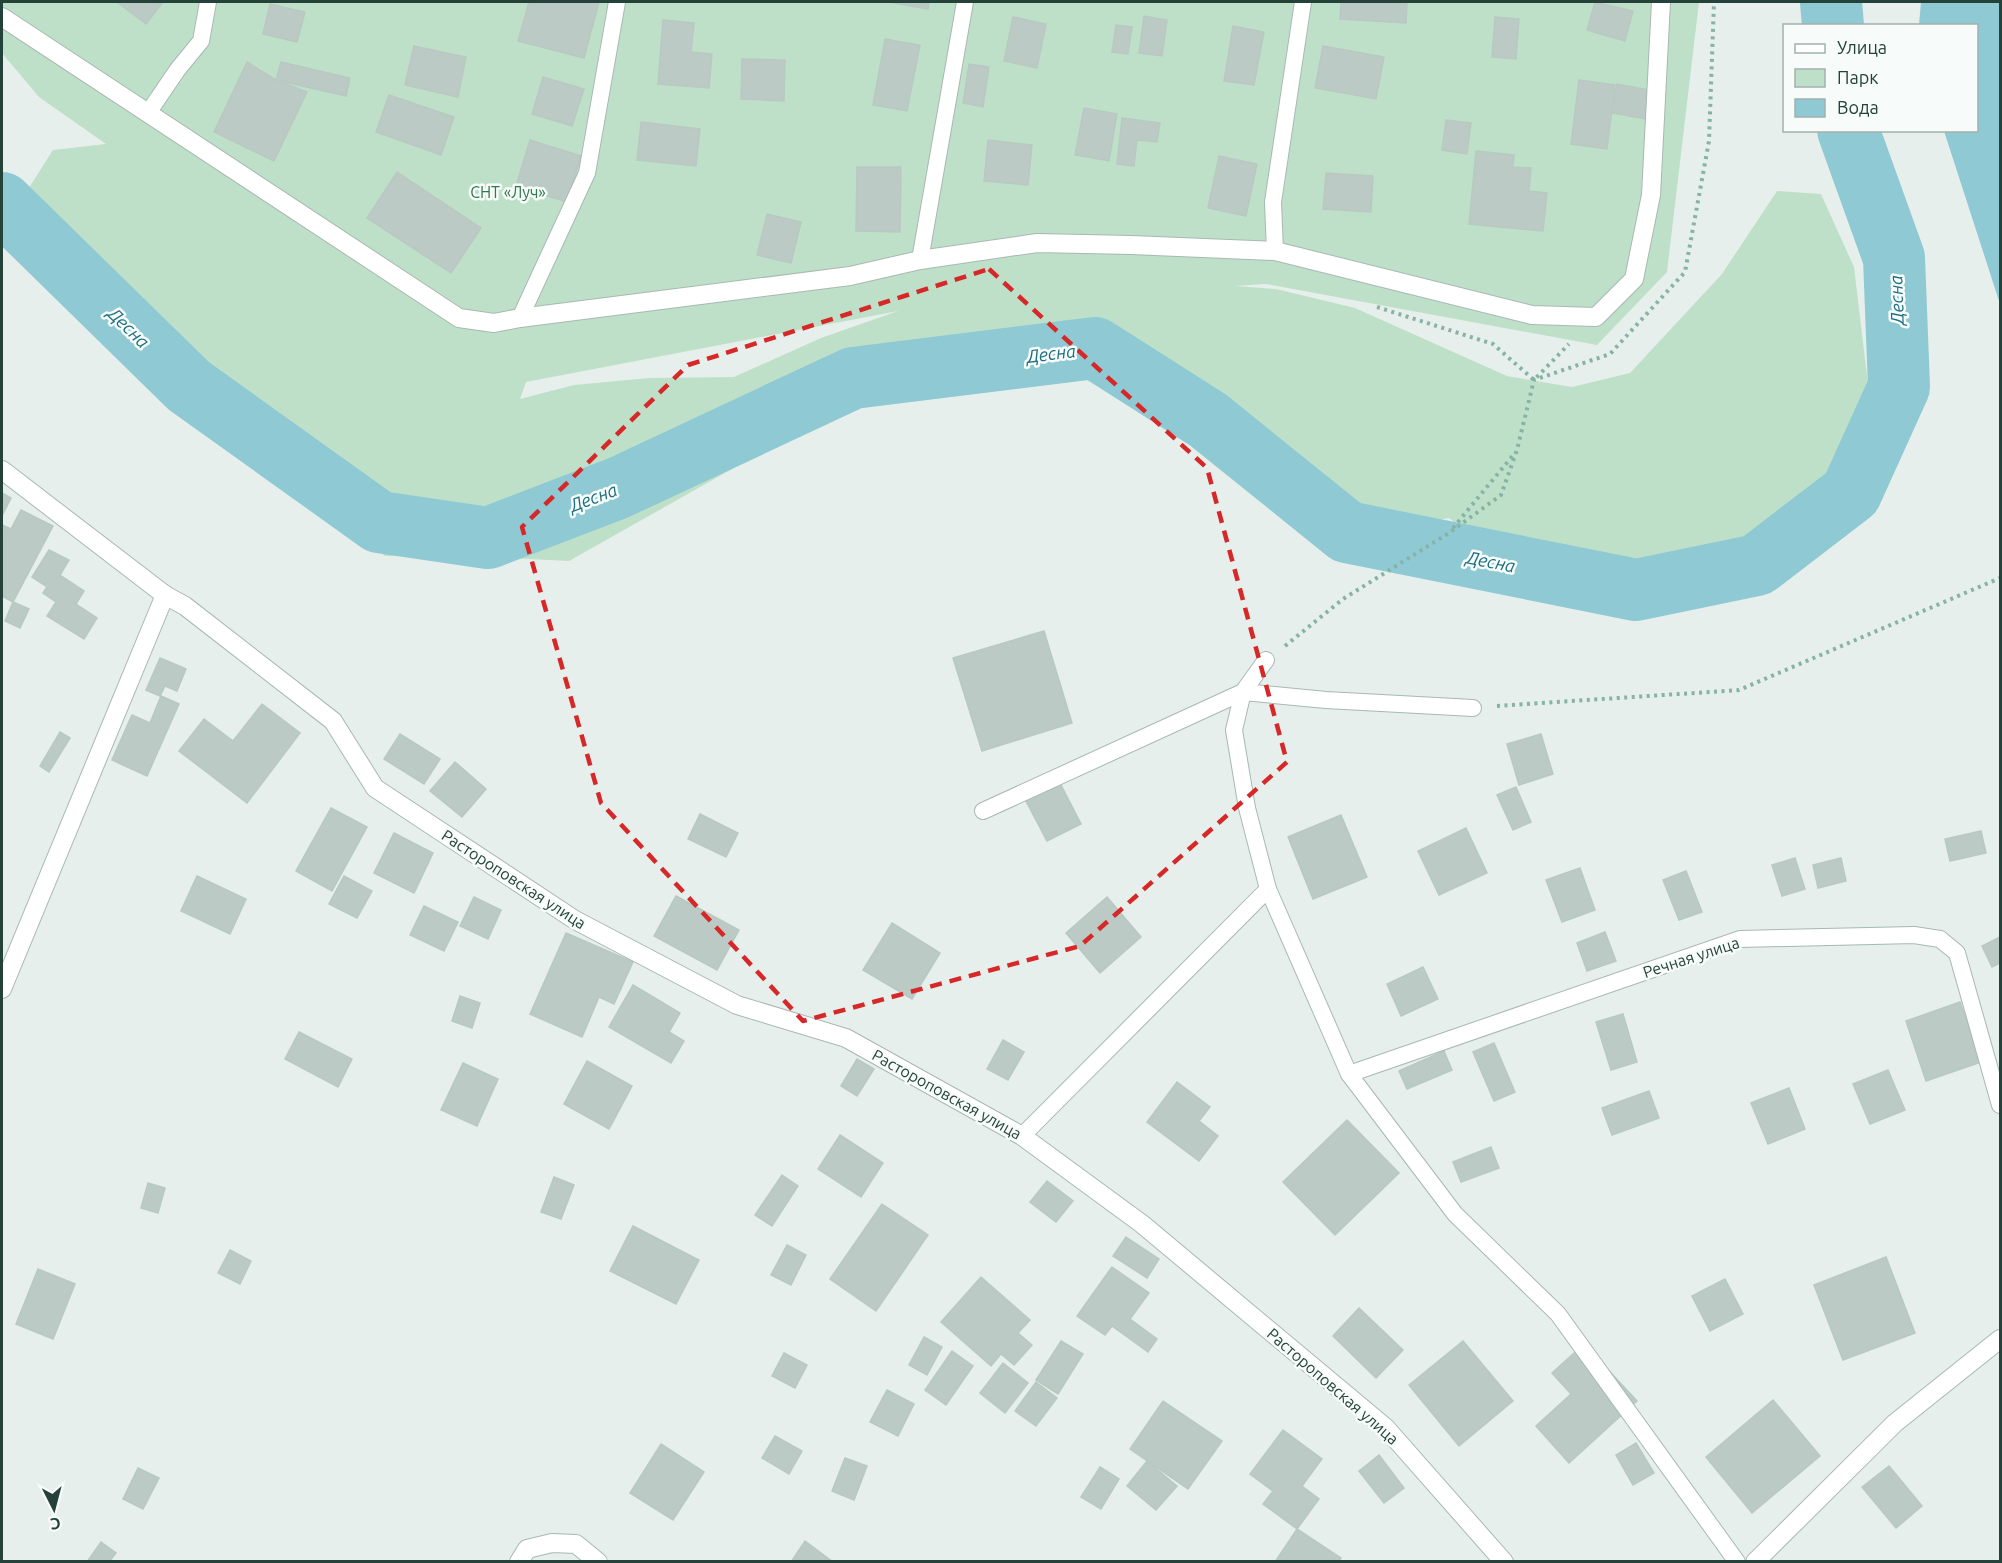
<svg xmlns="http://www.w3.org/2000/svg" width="2002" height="1563" viewBox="0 0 2002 1563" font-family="Ubuntu,sans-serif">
<rect width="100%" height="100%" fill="#e6efeb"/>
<path fill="#bfe0c8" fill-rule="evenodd" d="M2,2h1697l-32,270 -70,73 -331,-61 -31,2 41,3 79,19 152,68 65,11 58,-14 92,-99 55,-83 44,3 33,73 14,117 -25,92 -94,76 -116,30 -112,-4 -45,-13 -3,-29 -24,-18 -20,4 -29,1 -72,-15 -52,-49 -71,-61 -163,-57 -104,14 -102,23 -104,91 -163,92 -102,-5h-82l-220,-173 -145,-132 7,-60 26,-41 53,-6 -67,-47 -37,-44zM898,311l-77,27 -87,39 -85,1 -75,7 -54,14 6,-17z"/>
<path fill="#8ec9d4" d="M1921,2h79v302l-56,-173 32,-1v-104l-57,-1z"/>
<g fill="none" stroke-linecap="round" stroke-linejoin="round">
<g stroke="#8ec9d4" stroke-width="62">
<path d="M1831,2l2,24"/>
<path d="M2,203l187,183 190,136 109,16 130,-50 235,-110 242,-30 113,72 139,112 289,58 121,-25 94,-72 48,-106 -5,-129 -46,-128"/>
</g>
</g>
<g fill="#bbcac4" stroke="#b8c9c2" stroke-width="1.5">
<path d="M117,2h46l-17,22z"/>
<path d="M529,2h70l-15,56 -66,-17z"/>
<path d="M889,2h40l-1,7z"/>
<path d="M1341,2h66l-1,21 -66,-4z"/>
<path d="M1595,2l38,9 -8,30 -38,-11z"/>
<path d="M270,4l35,8 -8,30 -34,-8z"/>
<path d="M1144,16l23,4 -5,36 -23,-3z"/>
<path d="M1013,17l33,7 -9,44 -33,-7z"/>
<path d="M1495,17l24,2 -3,40 -24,-2z"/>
<path d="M663,20l31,3 -3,29 21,2 -3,34 -51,-4z"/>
<path d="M1116,25l16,2 -4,27 -16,-2z"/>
<path d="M1233,26l31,6 -10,53 -30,-4z"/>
<path d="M885,39l35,6 -13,66 -34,-6z"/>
<path d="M414,46l52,11 -8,40 -53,-12z"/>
<path d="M1323,46l61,11 -8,42 -61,-11z"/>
<path d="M742,59l43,1 -1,41 -43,-2z"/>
<path d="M247,62l29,18 31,12 -33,69 -60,-29z"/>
<path d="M281,62l69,16 -4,18 -70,-16z"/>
<path d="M969,64l20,3 -6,40 -20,-4z"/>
<path d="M543,77l41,12 -12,37 -40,-12z"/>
<path d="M1579,80l36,5 -8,64 -36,-5z"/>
<path d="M1617,84l33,6 -5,29 -33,-6z"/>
<path d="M389,95l65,22 -13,38 -65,-23z"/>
<path d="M1084,108l33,6 -8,47 -34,-6z"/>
<path d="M1122,118l38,5 -3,19 -20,-2 -3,26 -17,-2z"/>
<path d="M1446,120l25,3 -4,31 -25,-4z"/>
<path d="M641,122l59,7 -4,37 -59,-6z"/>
<path d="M530,140l51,16 -14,46 -51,-16z"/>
<path d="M988,140l44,5 -4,40 -44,-4z"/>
<path d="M1476,151l38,4 -1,12 18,1 -2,23 18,2 -4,38 -74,-7z"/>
<path d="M1219,156l38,8 -11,52 -38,-8z"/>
<path d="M857,167h44l-1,65 -44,-1z"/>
<path d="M397,172l84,56 -30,45 -84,-55z"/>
<path d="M1326,173l47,3 -2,36 -48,-3z"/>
<path d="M767,214l34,8 -10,41 -34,-8z"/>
<path d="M2,493l9,5 -9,18z"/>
<path d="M21,510l32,16 -40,76 -11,-6v-71l9,4z"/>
<path d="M49,550l20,10 -9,15 24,16 -8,13 21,14 -13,21 -37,-23 9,-14 -13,-9 4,-6 -15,-10z"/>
<path d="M13,602l16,7 -9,19 -15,-7z"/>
<path d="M1044,631l28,92 -90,28 -29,-93z"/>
<path d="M160,658l26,11 -9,22 -12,-5 -5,10 -14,-6z"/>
<path d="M161,696l18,8 -32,72 -35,-16 20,-45 18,8z"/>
<path d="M262,704l38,29 -53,70 -68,-52 25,-32 29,22z"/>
<path d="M60,732l10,6 -21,34 -9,-6z"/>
<path d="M400,734l40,25 -16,25 -40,-25z"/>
<path d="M1541,734l12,40 -34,11 -12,-41z"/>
<path d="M455,762l31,27 -24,28 -32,-26z"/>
<path d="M1060,783l21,41 -34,17 -21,-40z"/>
<path d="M1516,787l15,35 -18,8 -16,-35z"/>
<path d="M331,808l36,19 -35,64 -36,-20z"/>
<path d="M700,814l38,19 -12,24 -38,-18z"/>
<path d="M1341,815l26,62 -54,22 -25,-62z"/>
<path d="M1466,828l21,45 -48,22 -21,-44z"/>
<path d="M1981,831l5,22 -36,8 -5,-22z"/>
<path d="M394,833l39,20 -19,40 -40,-20z"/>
<path d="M1795,858l10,31 -23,7 -10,-31z"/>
<path d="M1841,858l5,23 -28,7 -5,-23z"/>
<path d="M1580,868l15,42 -33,12 -16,-42z"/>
<path d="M1686,871l16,41 -23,8 -16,-40z"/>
<path d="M197,876l49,23 -16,35 -49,-23z"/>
<path d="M344,876l28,15 -15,27 -28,-14z"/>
<path d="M676,896l63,34 -22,40 -63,-34z"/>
<path d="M474,897l27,13 -13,29 -28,-13z"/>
<path d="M1107,897l34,40 -41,36 -34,-40z"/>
<path d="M424,906l34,16 -14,29 -34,-16z"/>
<path d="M892,923l48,30 -28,46 -49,-29z"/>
<path d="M1605,932l11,29 -29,10 -10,-28z"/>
<path d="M566,933l67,29 -19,42 -15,-7 -17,40 -52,-23z"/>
<path d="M2000,937v26l-8,4 -10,-21z"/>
<path d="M1423,967l15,32 -37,17 -14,-32z"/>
<path d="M633,985l47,28 -11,19 15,9 -13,22 -62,-36z"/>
<path d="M460,996l20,7 -8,25 -20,-7z"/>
<path d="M1960,1002l21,60 -55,19 -20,-60z"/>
<path d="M1623,1014l14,48 -26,8 -15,-48z"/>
<path d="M299,1032l53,27 -14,28 -53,-28z"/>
<path d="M1003,1040l21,12 -16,28 -21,-11z"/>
<path d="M1494,1043l21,49 -21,9 -21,-49z"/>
<path d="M1444,1051l8,19 -45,19 -8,-18z"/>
<path d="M857,1059l17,10 -17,27 -16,-10z"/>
<path d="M587,1061l45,25 -23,43 -45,-25z"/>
<path d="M463,1063l35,16 -21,47 -36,-16z"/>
<path d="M1888,1070l17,40 -35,14 -17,-40z"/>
<path d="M1177,1082l33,25 -11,14 19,15 -19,25 -52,-39z"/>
<path d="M1789,1088l16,41 -37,15 -17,-41z"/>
<path d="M1649,1091l10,27 -47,17 -10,-27z"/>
<path d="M1347,1120l52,53 -64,62 -52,-53z"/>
<path d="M840,1135l43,28 -22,34 -43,-28z"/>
<path d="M1491,1147l8,21 -38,14 -8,-20z"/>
<path d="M782,1175l16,11 -26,40 -17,-11z"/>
<path d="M554,1177l20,8 -13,34 -20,-7z"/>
<path d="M1047,1181l26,20 -17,21 -26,-20z"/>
<path d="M148,1183l17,5 -7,25 -17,-5z"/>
<path d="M882,1204l46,31 -52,76 -46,-32z"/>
<path d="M633,1226l66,34 -23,44 -66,-33z"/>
<path d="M1126,1237l33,22 -12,19 -34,-22z"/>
<path d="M787,1245l19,10 -15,30 -20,-10z"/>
<path d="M230,1250l21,11 -11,23 -22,-11z"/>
<path d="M1886,1257l29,76 -72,27 -29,-75z"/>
<path d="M1112,1267l37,26 -19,26 27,20 -9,13 -36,-26 -7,9 -28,-19z"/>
<path d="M38,1269l37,15 -22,55 -37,-15z"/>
<path d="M981,1277l49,43 -12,13 14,12 -18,20 -13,-11 -10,12 -50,-44z"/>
<path d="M1725,1279l18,35 -33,17 -18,-35z"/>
<path d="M1359,1308l44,42 -27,28 -43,-42z"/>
<path d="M924,1337l18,10 -15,28 -18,-10z"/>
<path d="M1061,1341l22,13 -25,40 -22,-14z"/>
<path d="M1463,1341l50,60 -54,45 -50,-61z"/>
<path d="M1584,1344l53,57 -68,62 -33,-37 35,-32 -19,-21z"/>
<path d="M952,1351l21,15 -27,39 -21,-15z"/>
<path d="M784,1353l23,12 -12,23 -23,-12z"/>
<path d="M1003,1363l25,20 -23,30 -25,-20z"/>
<path d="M1036,1382l21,16 -21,28 -21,-15z"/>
<path d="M887,1390l27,14 -16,32 -28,-14z"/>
<path d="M1773,1400l47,56 -68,57 -46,-56z"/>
<path d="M1163,1401l59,40 -34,48 -58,-40z"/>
<path d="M1283,1430l39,29 -20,27 17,13 -22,30 -34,-25 10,-13 -23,-17z"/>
<path d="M775,1436l27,15 -13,23 -27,-16z"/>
<path d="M1636,1443l18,30 -21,12 -17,-30z"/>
<path d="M661,1444l43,28 -31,48 -43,-27z"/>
<path d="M1379,1455l25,33 -20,15 -25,-32z"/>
<path d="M845,1458l22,8 -13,34 -22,-9z"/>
<path d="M1147,1461l30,25 -21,24 -29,-24z"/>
<path d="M1889,1466l33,40 -26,22 -34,-41z"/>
<path d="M1100,1467l19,12 -18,30 -20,-12z"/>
<path d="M138,1468l21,10 -16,31 -20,-10z"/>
<path d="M1297,1529l44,29 -2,4h-64z"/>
<path d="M805,1541l28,21h-42z"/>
<path d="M101,1542l15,11 -7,9h-22z"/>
</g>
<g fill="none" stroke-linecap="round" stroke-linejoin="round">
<defs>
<g id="service">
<path d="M148,113l30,-44 23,-28 7,-39"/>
<path d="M1275,251l-2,-49 30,-200"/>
<path d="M920,260l45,-258"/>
<path d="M520,318l67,-145 30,-171"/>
<path d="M983,811l260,-119 23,-32"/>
<path d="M1268,889l81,185 106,140 103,100 179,248"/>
<path d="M1349,1074l391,-135 174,-4 26,4 17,14 43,152"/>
<path d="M1022,1136l246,-247 -21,-81 -13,-78 9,-38 83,8 147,8"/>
</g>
<g id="minor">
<path d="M2,17l457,301 35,5 26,-5 330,-42 70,-16 117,-17 94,2 144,6 257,64 64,2 38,-38 17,-84 10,-193"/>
<path d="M2,470l163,125 -163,394"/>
<path d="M165,595l20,11 148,115 42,67 200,132 162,85 109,33 176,98 120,88 244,204 118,134"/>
<path d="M519,1562l8,-13 25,-6 24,1 22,18"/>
<path d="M1755,1562l140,-139 105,-84"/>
</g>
</defs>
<use href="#service" stroke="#a8b8b2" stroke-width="18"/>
<use href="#minor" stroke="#a8b8b2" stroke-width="20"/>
<g stroke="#86b3a5" stroke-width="4" stroke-dasharray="3 4.5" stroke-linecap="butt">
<path d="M1377,307l116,37 41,36 35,-36"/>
<path d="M1453,528l62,-75"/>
<path d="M1285,646l58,-47 106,-66 52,-38 16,-45 17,-70 76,-26 75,-82 24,-131 5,-139"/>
<path d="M1497,706l242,-16 261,-112"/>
</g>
<use href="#service" stroke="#fff" stroke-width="16"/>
<use href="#minor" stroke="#fff" stroke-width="18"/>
</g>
<path fill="none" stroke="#d62828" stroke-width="4.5" stroke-dasharray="12 8" stroke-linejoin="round" d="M989,269l218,199 80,294 -207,184 -277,75 -202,-218 -79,-276 166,-162z"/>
<g text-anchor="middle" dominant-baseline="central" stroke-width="5" stroke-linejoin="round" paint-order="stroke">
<g font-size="16" fill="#2d7a4b" stroke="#f7fbf9">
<text x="508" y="192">СНТ «Луч»</text>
</g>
<g font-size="16" fill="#24423a" stroke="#f7fbf9">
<text transform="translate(514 879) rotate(33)">Растороповская улица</text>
<text transform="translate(1691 957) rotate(-18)">Речная улица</text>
<text transform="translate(947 1094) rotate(29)">Растороповская улица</text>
<text transform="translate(1333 1386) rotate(41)">Растороповская улица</text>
</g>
<g font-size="18" font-style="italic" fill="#1c6f80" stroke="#f7fbf9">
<text transform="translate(1896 300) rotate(-92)">Десна</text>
<text transform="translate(129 327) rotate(44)">Десна</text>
<text transform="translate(1051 353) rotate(-7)">Десна</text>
<text transform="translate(593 497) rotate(-21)">Десна</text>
<text transform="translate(1491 561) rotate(11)">Десна</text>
</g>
</g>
<rect width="2002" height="1563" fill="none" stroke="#24423a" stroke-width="6"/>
<rect x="1783" y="24" width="195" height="108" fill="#f7fbf9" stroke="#a3b1ad" stroke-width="1.5"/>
<rect x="1795" y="44" width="30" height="9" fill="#ffffff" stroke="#a3b1ad" stroke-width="1.5"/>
<text x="1837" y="54" font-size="18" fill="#24423a">Улица</text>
<rect x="1795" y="69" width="30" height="18" fill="#bfe0c8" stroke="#a3b1ad" stroke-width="1.5"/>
<text x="1837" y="84" font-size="18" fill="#24423a">Парк</text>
<rect x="1795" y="99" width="30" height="18" fill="#8ec9d4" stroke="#a3b1ad" stroke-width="1.5"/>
<text x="1837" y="114" font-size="18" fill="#24423a">Вода</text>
<g transform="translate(54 1509) rotate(174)" stroke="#f7fbf9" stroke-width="4.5" paint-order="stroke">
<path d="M0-4.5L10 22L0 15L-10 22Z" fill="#24423a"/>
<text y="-9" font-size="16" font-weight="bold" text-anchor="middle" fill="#24423a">С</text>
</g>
</svg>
